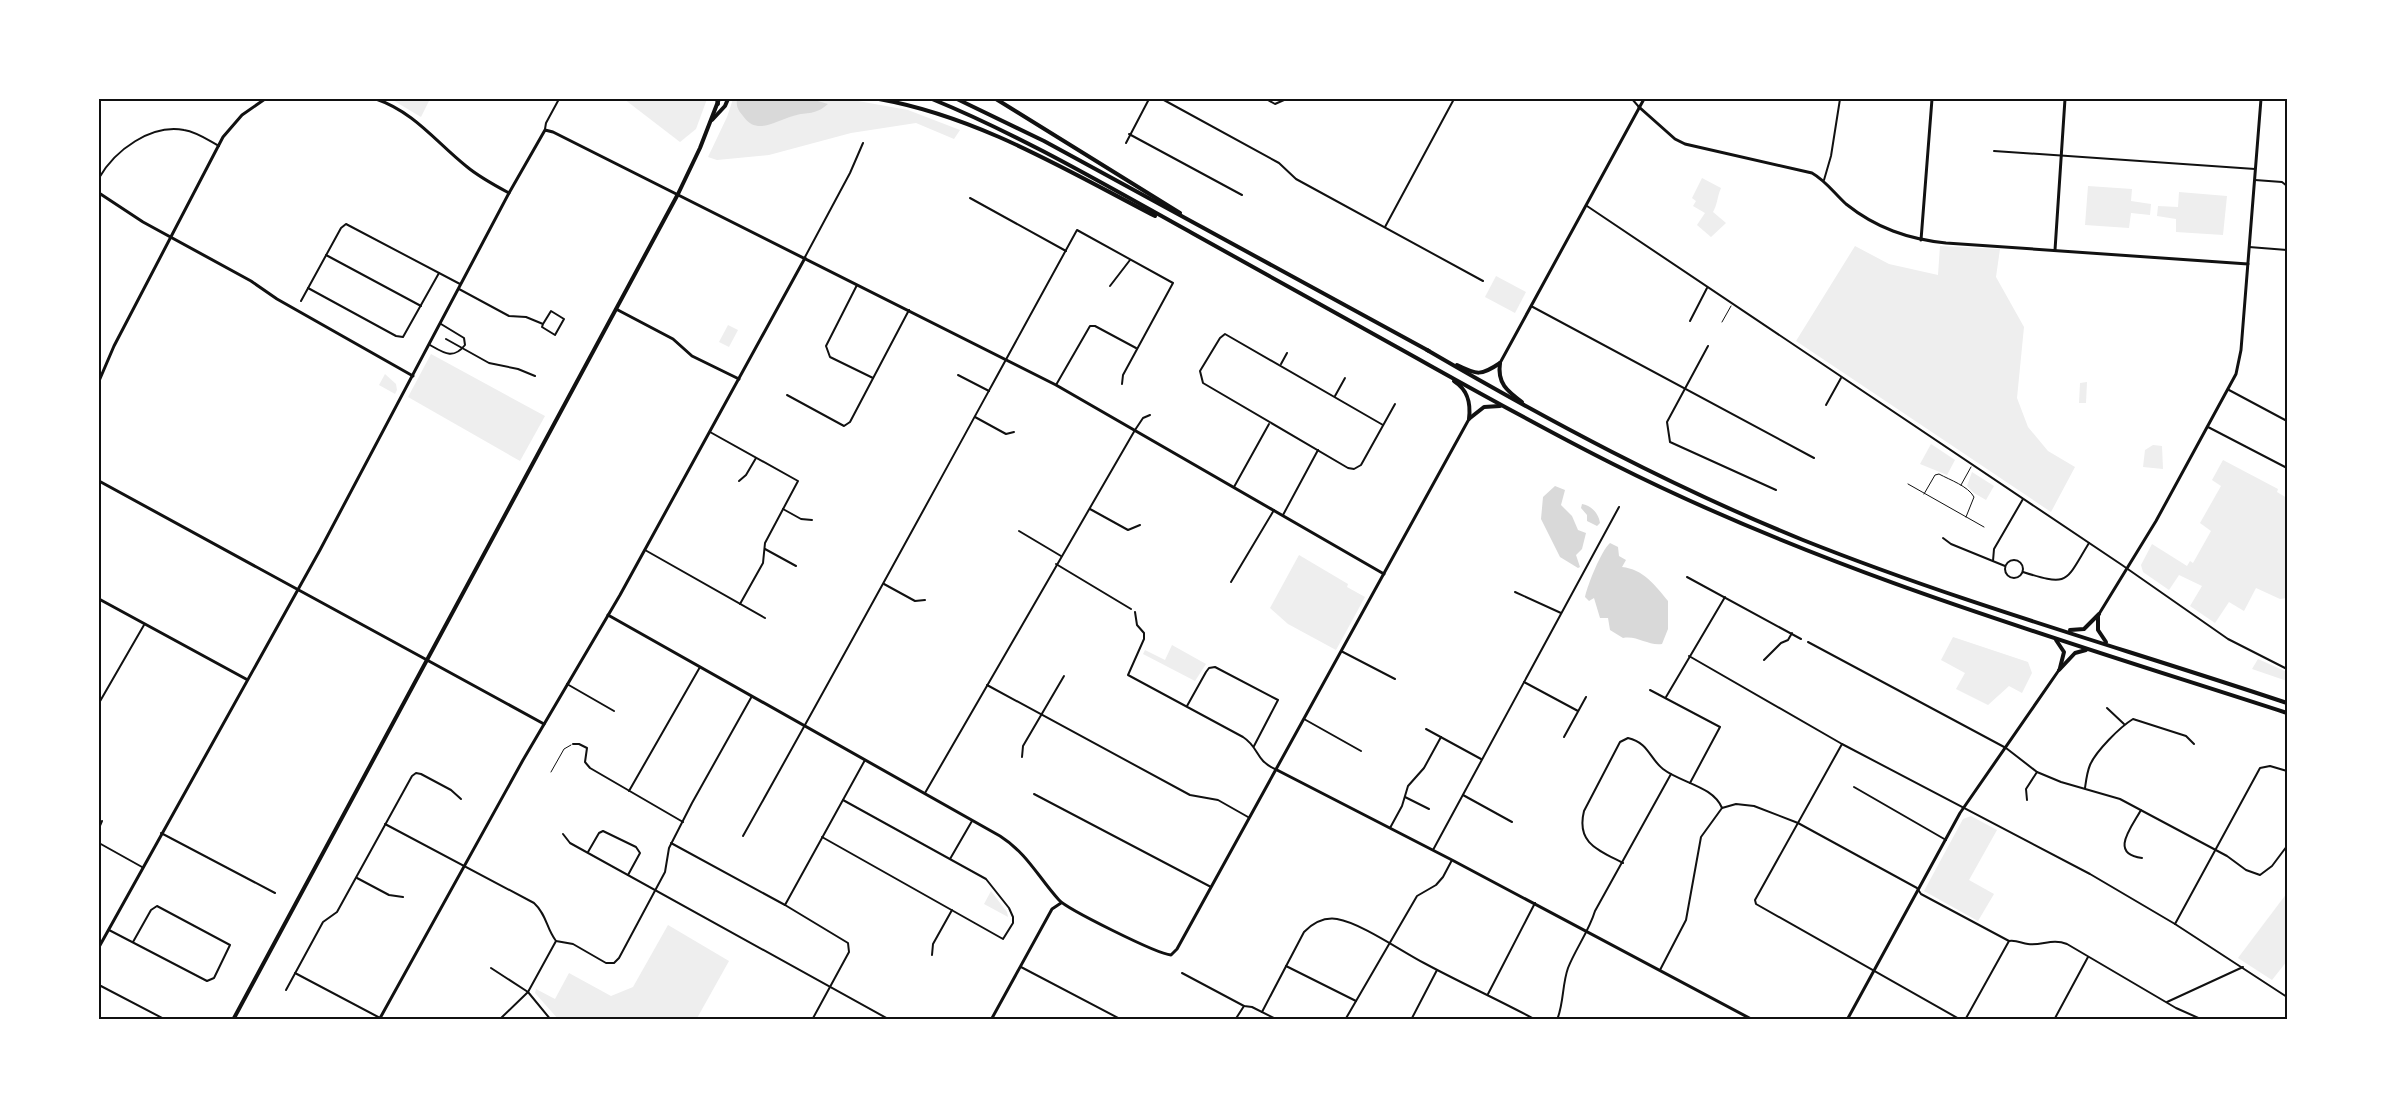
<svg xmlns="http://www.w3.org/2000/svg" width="2386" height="1119" viewBox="0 0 2386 1119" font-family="Commissioner,sans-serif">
<rect width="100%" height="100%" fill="#fff"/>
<g fill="#eee">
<path d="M391,99h39l-9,18z"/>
<path d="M624,99h83l-11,30 -16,13z"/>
<path d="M733,99h114l61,11 52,20 -6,9 -38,-16 -65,10 -82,22 -52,5 -9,-3 19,-40z"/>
<path d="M1702,178l19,10c-4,9 -3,15 -8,24l13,11 -15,14 -14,-12 8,-12 -12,-7 3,-5 -4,-3z"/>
<path d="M2088,186l44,3 -1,12 20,3 -1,11 -19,-2 -2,15 -44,-3z"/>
<path d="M2179,192l48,4 -4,39 -47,-3v-13l-19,-3 1,-10 20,1z"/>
<path d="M1855,246l34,18 49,11 2,-29 60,3 -4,28 28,50 -7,71 11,29 20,24 27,16 -24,45 -255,-171z"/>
<path d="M1496,276l30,16 -11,21 -30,-16z"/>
<path d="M728,325l10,5 -9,17 -10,-5z"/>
<path d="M431,354l114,62 -25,45 -112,-64z"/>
<path d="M385,374l11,10 1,6 -2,4 -16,-9z"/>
<path d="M2087,382l-1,21h-7l1,-20z"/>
<path d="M1931,444l24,16 -8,15 -27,-11z"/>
<path d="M2153,445l9,1 1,23 -20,-2 2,-17z"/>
<path d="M2223,460l55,29 -1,3 10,6v100l-7,1 -24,-11 -12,23 -15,-9 -14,21 -25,-17 12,-20 -23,-11 -10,15 -26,-18 -2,-7 11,-21 35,22 3,-5 3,2 18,-32 -11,-8 21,-37 -9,-6z"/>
<path d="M1972,472l22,14 -8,14 -12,-7 -7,-7z"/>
<path d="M1299,555l49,29 -1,3 18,10 -29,53 -48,-26 -18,-16z"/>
<path d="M1953,637l75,25 4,11 -10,20 -13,-7 -21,19 -32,-16 9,-16 -24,-13z"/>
<path d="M1172,645l34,19 -11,17 -52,-27 2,-4 20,10z"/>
<path d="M2258,659l29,13v9l-35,-12z"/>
<path d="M1971,816l26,14 -28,50 25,14 -16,27 -54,-30 39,-72z"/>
<path d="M991,891l16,21 1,5 -24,-13z"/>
<path d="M2287,893v68l-15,19 -34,-22z"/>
<path d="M668,925l61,36 -33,59h-137l-24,-27 1,-4 19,10 14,-26 42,23 22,-9z"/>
</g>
<g fill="#d9d9d9">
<path d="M737,99h74l17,5c-14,12 -19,7 -35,12 -18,5 -36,20 -50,0 -5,-6 -7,-9 -6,-17z"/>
<path d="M1555,486l10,4 -4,15 11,11 6,14 8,3 -4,16 -6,6 4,12 -2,1 -18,-11 -19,-38 2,-22z"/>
<path d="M1582,504c9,1 17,10 18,19l-3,3 -10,-5v-6l-6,-7z"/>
<path d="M1610,543l8,4 1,9 7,4 -4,7c21,2 33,18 46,34v28l-6,15c-14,2 -25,-9 -39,-6l-13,-8 -2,-12h-8l-6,-20 -5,3 -4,-4c3,-13 16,-46 25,-54z"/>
</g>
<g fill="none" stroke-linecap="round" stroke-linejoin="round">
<g stroke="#111" stroke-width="1">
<path d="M1722,322l9,-16"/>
<path d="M1908,484l76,43"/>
<path d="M1961,485l10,-18"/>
<path d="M1924,494l11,-19 4,-1c11,6 29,12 35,23l-8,20"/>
<path d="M551,772l13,-23 7,-4"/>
</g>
<g stroke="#111" stroke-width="2">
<path d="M1162,99l117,64 17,16 187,102"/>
<path d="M1266,99l9,5 9,-4"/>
<path d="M1632,99l7,8"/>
<path d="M545,129l1,-6 13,-24"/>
<path d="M1129,134l113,61"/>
<path d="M1126,143l23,-44"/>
<path d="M1994,151l261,18"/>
<path d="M99,178c16,-28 52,-54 85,-48 13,2 24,10 35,16"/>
<path d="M1824,180l7,-24 9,-57"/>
<path d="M2255,180l27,2 5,4"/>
<path d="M970,198l96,53"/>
<path d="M1587,206l535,359 106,74 59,30"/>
<path d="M1385,227l69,-128"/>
<path d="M2249,247l38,3"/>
<path d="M326,255l95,51"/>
<path d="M805,257l45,-84 13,-30"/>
<path d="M857,285l-31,61 4,11 43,21"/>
<path d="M1110,286l20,-26"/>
<path d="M308,288l88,48 7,1 36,-64"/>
<path d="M459,289l50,27 17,1 17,7 8,-13 13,8 -9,16 -13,-8 1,-3"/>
<path d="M301,301l40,-73 5,-4 114,60"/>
<path d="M1531,306l283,152"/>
<path d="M1690,321l17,-33"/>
<path d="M446,339l43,24 29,6 17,7"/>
<path d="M430,345c14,8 23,15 35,0l-1,-7 -23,-14"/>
<path d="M1708,346l-41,76 3,20 106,48"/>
<path d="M1281,364l6,-11"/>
<path d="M958,375l31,16"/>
<path d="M1056,385l34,-59h5l41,22"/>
<path d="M2229,390l58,31"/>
<path d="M787,395l57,31 6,-4 59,-112"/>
<path d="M1335,396l10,-18"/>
<path d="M1826,405l15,-27"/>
<path d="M975,417l31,17 8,-2"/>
<path d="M1383,425l-158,-91 -5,4 -20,33 3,12 145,85 6,1 7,-4 34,-61"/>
<path d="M2208,427l79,41"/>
<path d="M710,432l88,49 -33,62 -2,20 -23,41"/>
<path d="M739,481l7,-6 10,-17"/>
<path d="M1234,487l35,-63"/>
<path d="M783,509l18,10 11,1"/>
<path d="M1090,509l38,21 12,-5"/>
<path d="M1283,515l35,-65"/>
<path d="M1019,531l42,25"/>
<path d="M1943,538l8,6 54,22"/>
<path d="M765,549l31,17"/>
<path d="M645,550l120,68"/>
<circle cx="2014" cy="569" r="9"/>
<path d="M1993,561l1,-12 29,-50"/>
<path d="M1056,564l75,45"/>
<path d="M2023,572c47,15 42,10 66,-29"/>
<path d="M1687,577l114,62"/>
<path d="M1231,582l43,-72"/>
<path d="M884,584l31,17 10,-1"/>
<path d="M1515,592l46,21"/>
<path d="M1135,612l2,13 7,8v6l-16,36 115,62c17,11 11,23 34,33"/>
<path d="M1808,642l198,106 31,24 24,10 59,17 107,57 19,14 14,5 12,-9 15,-20"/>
<path d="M1341,651l54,28"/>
<path d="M1689,656l153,88 248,130 85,50 112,73"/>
<path d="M1764,660l17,-17 7,-3 4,-7"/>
<path d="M1524,682l54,29"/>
<path d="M567,684l47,27"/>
<path d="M987,685l203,110 28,5 30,17"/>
<path d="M1650,690l70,37 -30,56"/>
<path d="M1666,697l59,-100"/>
<path d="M99,703l45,-78"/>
<path d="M1187,706l19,-34 3,-4 6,-1 63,33 -24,46"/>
<path d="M2107,708l17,16"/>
<path d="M1304,719l57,32"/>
<path d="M99,725h1"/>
<path d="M1426,729l55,30"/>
<path d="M1564,737l22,-40"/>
<path d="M573,744h6l8,4 -2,14 5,6 93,54"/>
<path d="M1842,744l-87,156 1,4 205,116"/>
<path d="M1022,757l1,-11 41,-70"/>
<path d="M1854,787l92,53"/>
<path d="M2085,788c1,-7 2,-16 5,-23 6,-14 30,-38 43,-46l53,17 8,8"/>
<path d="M629,791l71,-124"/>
<path d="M925,793l210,-363 8,-12 7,-3"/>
<path d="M1034,794l177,93"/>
<path d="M1463,795l49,27"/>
<path d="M1405,797l24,12"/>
<path d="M2027,800l-1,-11 11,-17"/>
<path d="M2141,810c-10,18 -32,44 1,48"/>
<path d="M385,824l149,79c13,12 12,25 22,38l17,3 33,19h8l5,-5 46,-86 4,-24 23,-45 60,-107"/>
<path d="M99,828l3,-7"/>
<path d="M1390,828l12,-22 6,-20 16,-18 17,-31"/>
<path d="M161,833l114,60"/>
<path d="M563,834l7,9 320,177"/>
<path d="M743,836c113,-201 223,-404 334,-606l96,53 -50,92 -1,9"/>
<path d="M822,837l181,102 10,-16v-6l-4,-9 -23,-29 -143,-79"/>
<path d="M99,843l43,24"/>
<path d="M671,843l114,62 63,38 1,9 -37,68"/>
<path d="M1433,850l186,-343"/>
<path d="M588,852l11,-19 4,-2 33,16 4,6 -12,22"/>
<path d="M950,859l22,-38"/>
<path d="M1623,863c-25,-13 -47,-20 -39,-52l36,-69 8,-4c21,5 21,20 35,31 18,14 50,17 59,39l14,-4 18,2 44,17 119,65 4,6 88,47c8,-1 12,2 19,3 14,2 24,-6 39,0l109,64 27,12"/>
<path d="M357,878l32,17 14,2"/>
<path d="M785,905l80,-145"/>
<path d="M2175,924l85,-156 10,-2 17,5"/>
<path d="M109,930l98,51 7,-3 16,-33 -73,-39 -6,4 -18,32"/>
<path d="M932,955l1,-11 19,-34"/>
<path d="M1286,966l70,35"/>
<path d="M1021,967l101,53"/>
<path d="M491,968l37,24 23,28"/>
<path d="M1660,970l26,-50 15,-83 21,-29"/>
<path d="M295,973l85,45"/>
<path d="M1182,973l62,33 8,1 26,13"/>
<path d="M99,985l67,35"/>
<path d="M286,990l37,-68 14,-10 75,-136 4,-3 5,1 30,16 10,9"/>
<path d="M1488,994l47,-91"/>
<path d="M2167,1002l76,-35"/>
<path d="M1262,1012l42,-80c9,-9 20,-15 33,-13 24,4 64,32 87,44 37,20 75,37 112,57"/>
<path d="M499,1020l29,-28 28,-51"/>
<path d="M1235,1020l9,-14"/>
<path d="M1345,1020l72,-124 19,-11 7,-8 9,-17"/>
<path d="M1411,1020l26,-50"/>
<path d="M1557,1020c7,-17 5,-35 11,-52 8,-20 21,-37 27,-57l76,-137"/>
<path d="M1965,1020l44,-79"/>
<path d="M2054,1020l34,-63"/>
</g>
<g stroke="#111" stroke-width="3">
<path d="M376,99c38,13 60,43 90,67 13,11 28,19 43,27"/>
<path d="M1639,107l36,32 10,5 127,29c14,8 22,20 34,31 30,24 62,35 100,39l302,21"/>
<path d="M99,193l44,29 108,59 26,18 136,77"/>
<path d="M1921,240l11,-141"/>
<path d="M2055,250l10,-151"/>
<path d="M616,309l57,30 19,17 47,23"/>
<path d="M1500,363l144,-264"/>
<path d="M99,381l15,-35 109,-209 19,-22 23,-16"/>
<path d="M99,599l147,80"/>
<path d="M2099,614l57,-93 80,-147 5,-24 20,-251"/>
<path d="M608,615l392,221c28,18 38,41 59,64 8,9 98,54 112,55l6,-6 292,-530"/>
<path d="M427,660l117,64"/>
<path d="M1277,770l175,90 301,160"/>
<path d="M99,947l221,-397 189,-357 36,-63 8,2 503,253 328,189"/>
<path d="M379,1020l144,-260 97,-165 185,-337"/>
<path d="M991,1020l61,-111 9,-6"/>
<path d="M1847,1020l113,-207 99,-143"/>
</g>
<path stroke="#111" stroke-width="3" d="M99,481l328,179"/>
<path stroke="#111" stroke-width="4" d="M233,1020l445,-826 22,-46 19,-49"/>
<g stroke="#111" stroke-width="4">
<path d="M717,99l1,5"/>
<path d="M879,99c100,18 187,71 276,117"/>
<path d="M932,99c90,37 175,87 260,134 67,38 136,75 203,113 72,40 144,81 218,118 214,108 446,175 674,249"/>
<path d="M957,99l87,42 385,210"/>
<path d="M996,99l184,114"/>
<path d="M712,120l13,-14 3,-7"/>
<path d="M1427,350c122,71 245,137 376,190 158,63 323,109 484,163"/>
<path d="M1500,363c-3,20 7,28 22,39"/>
<path d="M1457,365c20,10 24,11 43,-2"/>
<path d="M1454,381c14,9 17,22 15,38"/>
<path d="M1470,418l14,-11 16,-1"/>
<path d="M2098,616v14l8,12"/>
<path d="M2070,630l14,-1 15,-15"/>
<path d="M2056,640l8,12 -4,16"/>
<path d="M2059,670l16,-17 11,-3"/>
</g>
</g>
<rect width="2386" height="1119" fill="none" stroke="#ffffff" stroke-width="201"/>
<rect x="100" y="100" width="2186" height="918" fill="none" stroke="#111" stroke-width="2"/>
</svg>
